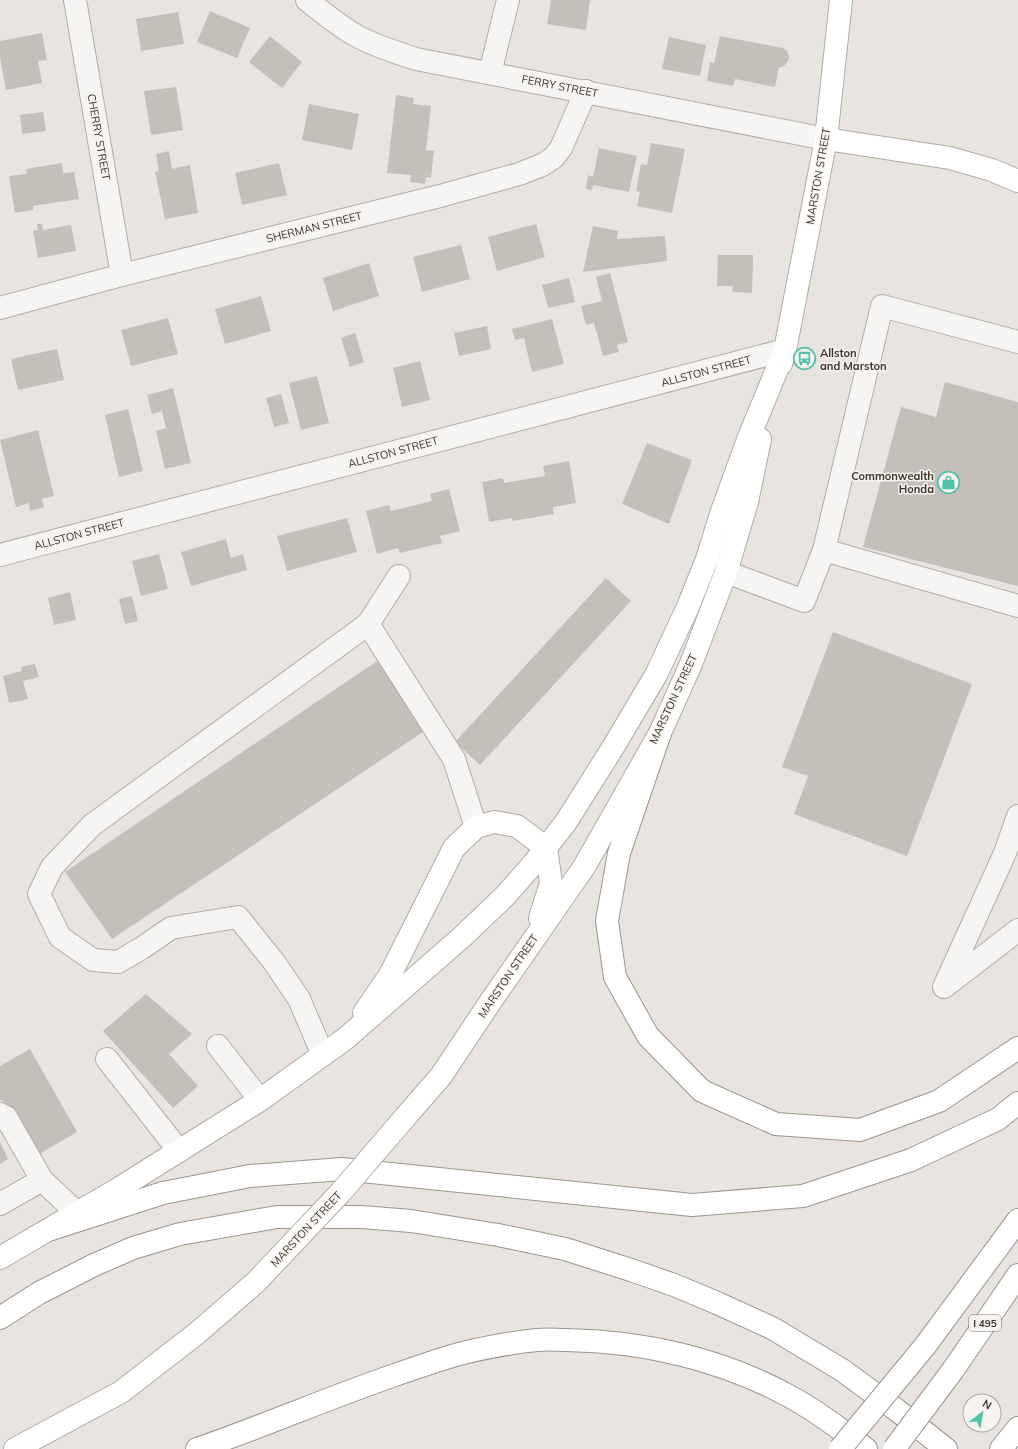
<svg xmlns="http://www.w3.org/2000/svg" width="1018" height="1449" viewBox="0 0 1018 1449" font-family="Mulish,sans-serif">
<rect width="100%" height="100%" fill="#e8e5e1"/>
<g fill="#c5bfb9">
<path d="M551,0h39l-4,30 -39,-6z"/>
<path d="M210,11l40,17 -13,30 -40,-16z"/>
<path d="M178,12l6,32 -43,7 -5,-32z"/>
<path d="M42,33l5,27 -9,1 4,22 -36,7 -6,-32v-17z"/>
<path d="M270,36l32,26 -20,26 -33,-26z"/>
<path d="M720,36l63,12 4,3 2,5 -1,5 -4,5 -5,2 -4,19 -40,-8 -2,7 -26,-5 3,-19 4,1z"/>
<path d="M669,37l37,8 -6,31 -38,-7z"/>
<path d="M176,87l7,43 -32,5 -7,-44z"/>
<path d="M396,95l18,3 -1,6 18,2 -5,44 8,1 -3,27 -5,-1 -1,7 -15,-2 1,-7 -24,-2z"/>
<path d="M309,104l50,10 -7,36 -50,-10z"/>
<path d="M43,112l3,19 -24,3 -2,-19z"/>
<path d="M651,143l34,6 -13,64 -35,-7 3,-14 -4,-1 5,-27 6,1z"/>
<path d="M599,148l38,8 -8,36 -36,-7 -1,5 -6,-1 2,-14 5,2z"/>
<path d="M169,151l3,18 18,-4 8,48 -33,6 -10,-47 4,-1 -3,-17z"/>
<path d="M62,163l1,10 11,-1 5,27 -46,7v4l-18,3 -6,-37 18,-2 -1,-5z"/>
<path d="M279,163l8,32 -45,10 -7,-32z"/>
<path d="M37,224h5l1,6 28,-5 5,26 -38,7 -5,-27 5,-1z"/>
<path d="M536,224l9,33 -48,14 -9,-34z"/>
<path d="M593,226l25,5 -1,8 48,-3 2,25 -84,11z"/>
<path d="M461,245l9,34 -48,13 -9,-35z"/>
<path d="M718,255h35l-1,38 -20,-1 1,-6h-16z"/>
<path d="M369,263l10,33 -46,15 -10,-33z"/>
<path d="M610,273l18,69 -11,3 2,7 -16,4 -9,-33 -8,2 -5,-19 21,-5 -6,-24z"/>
<path d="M569,278l6,24 -27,6 -6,-23z"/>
<path d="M261,296l10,35 -46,13 -10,-35z"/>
<path d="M168,318l10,36 -47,12 -10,-36z"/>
<path d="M552,319l12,45 -32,8 -8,-34 -9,2 -3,-11z"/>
<path d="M487,326l4,23 -32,7 -5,-23z"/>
<path d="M355,333l9,29 -14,5 -9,-29z"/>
<path d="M57,349l7,31 -46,10 -7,-31z"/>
<path d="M420,361l10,39 -28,7 -9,-39z"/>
<path d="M317,376l12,47 -28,7 -12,-47z"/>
<path d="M945,382l73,20v184l-155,-39 38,-140 35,10z"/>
<path d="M173,388l18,75 -26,6 -9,-38 10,-3 -4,-17 -10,3 -5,-19z"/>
<path d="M281,394l8,29 -15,4 -8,-29z"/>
<path d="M128,409l15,62 -24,6 -14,-62z"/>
<path d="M38,430l16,66 -12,3 2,8 -14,4 -1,-8 -13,4 -16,-67z"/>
<path d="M647,443l45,17 -23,64 -47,-20z"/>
<path d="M569,461l7,42 -23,4 1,7 -41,7 -1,-3 -23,4 -7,-40 21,-4 1,5 41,-7 -2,-10z"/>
<path d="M449,489l11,42 -20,5 2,7 -42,10 -2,-5 -21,6 -11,-43 23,-6 2,6 41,-10 -2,-7z"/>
<path d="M347,518l10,34 -70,19 -10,-35z"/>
<path d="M226,539l5,19 12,-4 4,16 -56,16 -10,-34z"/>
<path d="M159,554l9,35 -27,7 -9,-35z"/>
<path d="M606,578l25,23 -151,164 -25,-23z"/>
<path d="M70,592l6,28 -22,5 -6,-27z"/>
<path d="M132,596l6,25 -13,3 -6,-25z"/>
<path d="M833,632l139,52 -65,172 -113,-42 14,-38 -26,-9z"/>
<path d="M377,661l49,69 -314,209 -47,-67z"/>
<path d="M35,664l4,13 -16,4 5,18 -19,4 -6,-27 19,-5 -1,-4z"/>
<path d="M146,994l46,40 -23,20 29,32 -25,22 -70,-77z"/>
<path d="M30,1049l47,83 -43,25 -32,-57 -2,1v-35z"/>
<path d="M0,1142l8,17 -8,5z"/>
</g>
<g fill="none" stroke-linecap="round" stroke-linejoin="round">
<defs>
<g id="minor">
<path d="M75,0l47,275"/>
<path d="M307,0c15,12 31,25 48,35 19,11 41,17 61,24l410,80"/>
<path d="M490,73l18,-73"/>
<path d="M0,308l122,-33 318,-79 79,-22 23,-9 11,-7 8,-10 25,-57"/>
<path d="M824,550l58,-244 136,36"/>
<path d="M0,555l785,-205"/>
<path d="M726,572l78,29 20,-51 194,56"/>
<path d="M368,624l31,-48"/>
<path d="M1018,816l-13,37 -61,134 74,-57"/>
<path d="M218,1046l42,54"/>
<path d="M323,1055l-24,-56 -25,-37 -36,-45 -67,11 -29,20 -24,14 -25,-2 -33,-23 -21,-43 13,-27 40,-42 276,-201 86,135 22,68"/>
<path d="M107,1059l72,92"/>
<path d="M0,1114l6,3 36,63"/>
<path d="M0,1204l42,-24 35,33"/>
</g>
<g id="major">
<path d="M826,139l124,19 42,12 26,11"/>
<path d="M781,364l4,-14 41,-211 15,-139"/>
<path d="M364,1013l26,-38 64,-127 22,-21 18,-5 23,4 29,22 5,35 -11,35"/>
<path d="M407,1115l34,-39 52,-78 91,-131 76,-134 31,-69 35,-92 21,-70 13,-63"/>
<path d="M0,1258l118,-69 142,-89 85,-61 117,-102 43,-41 29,-33 32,-41 46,-73 44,-74 31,-66 20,-50 15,-48 27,-74 36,-87"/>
<path d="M15,1449l106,-57 75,-58 60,-52"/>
</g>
<g id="highway">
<path d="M660,733l-41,120 -12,68 8,56 33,59 54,55 74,33 84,6 79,-29 79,-53"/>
<path d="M48,1230l115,-37 87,-17 92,-7 350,36 111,-9 108,-36 87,-41 20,-16"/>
<path d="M0,1318l39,-25 55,-28 39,-17 47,-14 97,-17h84l50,4 87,14 67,14 66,21 43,15 43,18 55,25 70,42 56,41 48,38"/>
<path d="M925,1346l93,-126"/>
<path d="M953,1370l65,-95"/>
<path d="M197,1449c67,-23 131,-51 198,-74 24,-8 47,-17 72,-23 22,-5 47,-10 70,-12 10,-1 19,0 29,0 77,1 155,19 223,56 28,15 53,34 77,53"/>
<path d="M1001,1449l17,-21"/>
</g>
</defs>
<use href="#minor" stroke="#b2ada7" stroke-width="24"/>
<use href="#major" stroke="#b3aba1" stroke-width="24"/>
<use href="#highway" stroke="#9e948a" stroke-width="24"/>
<use href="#minor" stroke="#f7f5f3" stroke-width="22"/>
<use href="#major" stroke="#fff" stroke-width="22"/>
<use href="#highway" stroke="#fff" stroke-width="22"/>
<defs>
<path id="major-bridge" d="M256,1282l85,-90 66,-77"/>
<g id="highway-bridge">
<path d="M840,1449l85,-103"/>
<path d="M894,1449l59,-79"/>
</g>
</defs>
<use href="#major-bridge" stroke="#b3aba1" stroke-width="24" stroke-linecap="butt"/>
<use href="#highway-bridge" stroke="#9e948a" stroke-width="24" stroke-linecap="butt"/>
<use href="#major-bridge" stroke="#fff" stroke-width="22"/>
<use href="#highway-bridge" stroke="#fff" stroke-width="22"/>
</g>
<defs>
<symbol id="bus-ring" viewBox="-11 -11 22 22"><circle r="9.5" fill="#f6f3f0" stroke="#51c2a9" stroke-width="1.5"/><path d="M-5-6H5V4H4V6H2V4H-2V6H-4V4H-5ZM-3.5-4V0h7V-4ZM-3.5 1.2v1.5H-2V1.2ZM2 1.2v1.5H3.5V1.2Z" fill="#51c2a9"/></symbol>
<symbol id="shop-ring" viewBox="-11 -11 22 22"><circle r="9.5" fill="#f6f3f0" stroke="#51c2a9" stroke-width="1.5"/><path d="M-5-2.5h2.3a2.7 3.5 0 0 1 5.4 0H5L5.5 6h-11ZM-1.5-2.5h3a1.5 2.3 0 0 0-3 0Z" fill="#51c2a9"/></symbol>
</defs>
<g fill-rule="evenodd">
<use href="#bus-ring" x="792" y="346" width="25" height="25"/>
<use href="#shop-ring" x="936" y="470" width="25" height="25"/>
</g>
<g text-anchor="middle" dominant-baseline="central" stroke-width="3" stroke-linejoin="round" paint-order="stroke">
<rect fill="#f6f3f0" stroke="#766f66" stroke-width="1" x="969" y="1315" width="32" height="16" rx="3"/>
<g font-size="10" font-weight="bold" fill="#3f362b">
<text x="985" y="1323">I 495</text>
</g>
<g font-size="11" fill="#3f362b" stroke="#f6f3f0">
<text transform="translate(560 86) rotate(11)">FERRY STREET</text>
<text transform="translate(99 137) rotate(80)">CHERRY STREET</text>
<text transform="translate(818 176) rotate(-80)">MARSTON STREET</text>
<text transform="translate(314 227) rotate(-14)">SHERMAN STREET</text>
<text transform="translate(706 371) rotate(-15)">ALLSTON STREET</text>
<text transform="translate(393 452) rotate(-15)">ALLSTON STREET</text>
<text transform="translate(79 534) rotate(-15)">ALLSTON STREET</text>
<text transform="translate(673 699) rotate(-65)">MARSTON STREET</text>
<text transform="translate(508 976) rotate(-56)">MARSTON STREET</text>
<text transform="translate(306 1229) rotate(-47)">MARSTON STREET</text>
</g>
<g font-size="11" font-weight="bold" fill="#3f362b" stroke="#f6f3f0" text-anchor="start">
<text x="820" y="353">Allston<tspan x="820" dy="13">and Marston</tspan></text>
<text x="934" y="476" text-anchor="end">Commonwealth<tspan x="934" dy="13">Honda</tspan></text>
</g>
</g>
<g transform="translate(982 1413) rotate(31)"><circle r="19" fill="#f6f3f0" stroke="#ada7a1"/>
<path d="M0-3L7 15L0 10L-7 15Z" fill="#51c2a9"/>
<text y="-6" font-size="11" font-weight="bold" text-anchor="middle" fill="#3f362b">N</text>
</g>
</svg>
